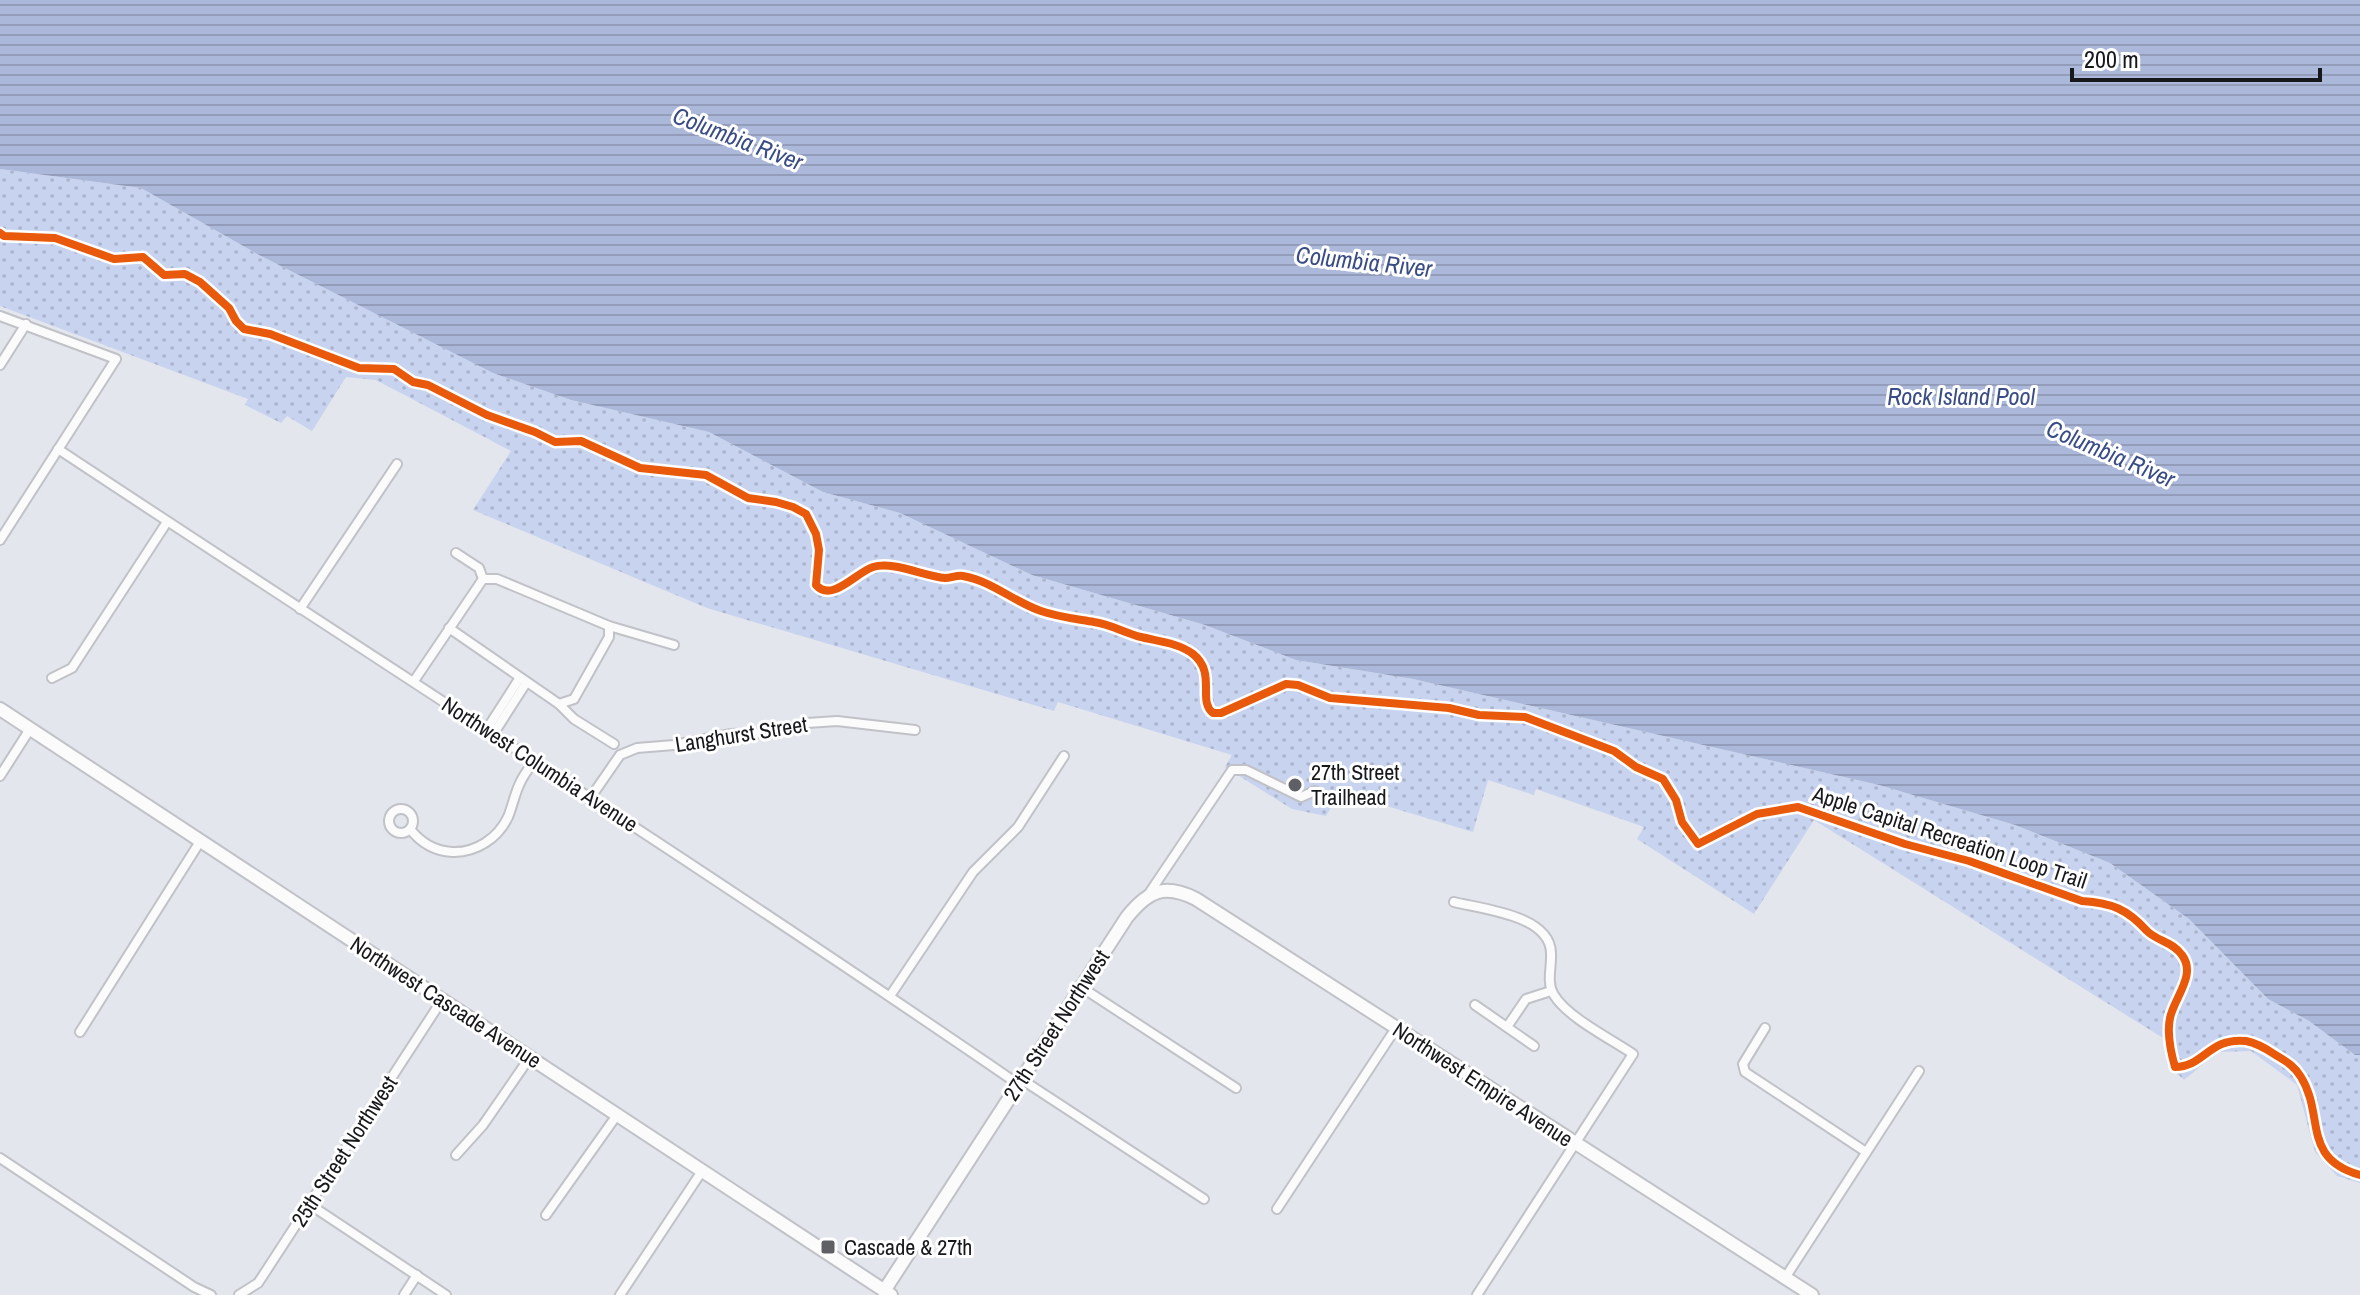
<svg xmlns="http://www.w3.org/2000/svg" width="2360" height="1295" viewBox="0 0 2360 1295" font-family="'Archivo Narrow',sans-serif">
<defs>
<pattern id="park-dots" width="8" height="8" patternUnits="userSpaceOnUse" patternTransform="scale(2)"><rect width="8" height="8" fill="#c8d3ef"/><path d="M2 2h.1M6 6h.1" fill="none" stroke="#abb4cc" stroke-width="1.8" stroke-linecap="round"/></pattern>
<pattern id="water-rules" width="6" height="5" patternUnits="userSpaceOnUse" patternTransform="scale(2)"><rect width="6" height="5" fill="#acb8da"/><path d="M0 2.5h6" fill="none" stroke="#939dba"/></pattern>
</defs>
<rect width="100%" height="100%" fill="#e3e6ed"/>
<path fill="url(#park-dots)" d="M0,169l141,19 118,67 234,118 78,27 138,32 114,60 77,21 132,62 173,50 91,35 117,19 466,106 136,40 95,38 79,56 79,80 41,22 46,34h5v128l-23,-7 -22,-24 -18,-67 -46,-34 -33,1 -34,28 -17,-16 -4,-26 -349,-218 -60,94 -117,-75 7,-12 -108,-38 -2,6 -46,-15 -15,52 -133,-40 -14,24 -34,-7 -67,-42 7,-12 -174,-53 -4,9 -347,-103 -234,-98 38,-59 -135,-71 -30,-3 -34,54 -25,-15 -6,7 -36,-18 3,-6 -248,-93z"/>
<path fill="url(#water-rules)" d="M0,0h2360v1055h-5l-46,-34 -41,-22 -79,-80 -79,-56 -95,-38 -136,-40 -466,-106 -117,-19 -91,-35 -173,-50 -132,-62 -77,-21 -114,-60 -138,-32 -78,-27 -234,-118 -118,-67 -141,-19z"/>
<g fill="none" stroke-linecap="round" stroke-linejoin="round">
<defs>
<g id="street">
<path d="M0,316l116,43 -116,181"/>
<path d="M0,365l26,-41"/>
<path d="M58,449c320,212 644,418 960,635"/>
<path d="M456,553l23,15 4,11"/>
<path d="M300,609l97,-145"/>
<path d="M609,626l65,19"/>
<path d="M52,678l20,-10 95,-146"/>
<path d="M414,681l69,-102h14l112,47v11l-35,62 -15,5 -110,-76"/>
<path d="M559,704l15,15 40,25"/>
<path d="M487,729l32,-50"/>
<path d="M494,733l32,-50"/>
<path d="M0,776l30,-47"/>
<path d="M591,797l29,-42 17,-7 37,-3 57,-11 36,-1 40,-10 30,-2 78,9"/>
<circle cx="401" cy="821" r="12"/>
<path d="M410,829c11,14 24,22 42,23 24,1 46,-14 56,-35 5,-12 7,-25 13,-36 4,-8 9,-14 14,-21"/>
<path d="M1148,895l84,-125h14l55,27 14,-6"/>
<path d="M1454,902c28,7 96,13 97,51 1,13 -5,30 3,42 13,22 57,44 79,59l-156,241"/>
<path d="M1081,987l155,101"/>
<path d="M890,996l83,-124 45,-45 46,-71"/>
<path d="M1475,1005l59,41"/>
<path d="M1507,1027l19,-28 25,-8"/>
<path d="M1765,1028l-22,36 2,8 121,80"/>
<path d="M80,1032l121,-192"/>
<path d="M1021,1079l183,120"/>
<path d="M456,1155l27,-30 47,-68"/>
<path d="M0,1158l194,129 17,8"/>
<path d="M309,1204l137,91"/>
<path d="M1277,1209l119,-181"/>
<path d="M546,1215l71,-100"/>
<path d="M1785,1278l134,-207"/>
<path d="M239,1295l19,-12 6,-9 178,-274"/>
<path d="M404,1295l13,-20"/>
<path d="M620,1295l82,-124"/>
</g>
<g id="secondary">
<path d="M0,709l891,586"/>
<path d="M884,1291l243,-374c21,-26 37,-34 69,-18l616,396"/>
</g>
</defs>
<use href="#street" stroke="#c0c2c7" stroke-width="12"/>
<use href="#secondary" stroke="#c0c2c7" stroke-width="16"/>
<use href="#street" stroke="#fbfbfc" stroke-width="8"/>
<use href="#secondary" stroke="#fbfbfc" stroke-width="12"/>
<defs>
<path id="cycleway" d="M0,233l4,3 51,2 59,21 29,-2 21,18 21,-1 15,8 29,26 7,13 8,8 26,5 89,34 35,1 19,13 15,3 59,30 48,17 20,10 26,-1 59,27 66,7 42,23 28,4 17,5 13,7 10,20 3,16 -3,35c16,18 39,-12 57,-18 20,-6 51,9 72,11 6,0 12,-3 18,-2 29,5 51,26 78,35 17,6 36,8 53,11 16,2 31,11 47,15 16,4 38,6 52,17 24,19 4,47 20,59h8l65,-29 12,1 32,13 119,10 30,7 46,2 89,34 22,16 27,12 13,21 6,22 16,22 59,-30 41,-7 107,37 64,17 113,40c30,2 45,8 65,30 10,10 26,11 35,24 15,20 -8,43 -12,63 -3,14 1,35 5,49 29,0 34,-30 71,-26 11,2 19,7 28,13 11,7 20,11 27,23 24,39 0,81 59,98"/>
</defs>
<use href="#cycleway" stroke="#fff" stroke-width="13"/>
<use href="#cycleway" stroke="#e8590c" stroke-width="8"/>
</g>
<g fill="#5e6065" stroke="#fff" stroke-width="3">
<circle cx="1295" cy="785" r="8"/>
<rect x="820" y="1239" width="16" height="16" rx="4"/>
</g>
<g text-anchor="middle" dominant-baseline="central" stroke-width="6" stroke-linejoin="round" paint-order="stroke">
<g font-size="22" fill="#16181c" stroke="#fff">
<text transform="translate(741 734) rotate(-9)">Langhurst Street</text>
<text transform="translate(540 764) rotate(33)">Northwest Columbia Avenue</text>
<text transform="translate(1950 837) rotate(18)">Apple Capital Recreation Loop Trail</text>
<text transform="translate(446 1002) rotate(33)">Northwest Cascade Avenue</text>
<text transform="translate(1056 1025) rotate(-57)">27th Street Northwest</text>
<text transform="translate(1483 1084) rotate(33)">Northwest Empire Avenue</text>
<text transform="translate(344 1151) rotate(-57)">25th Street Northwest</text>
</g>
<g font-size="22" fill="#16181c" stroke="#fff" text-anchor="start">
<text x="1311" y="772">27th Street<tspan x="1311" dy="25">Trailhead</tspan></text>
<text x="844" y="1247">Cascade &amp; 27th</text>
</g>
<g font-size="24" font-style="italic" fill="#394c85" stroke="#fff">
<text transform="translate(738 138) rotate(21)">Columbia River</text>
<text transform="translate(1364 261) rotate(6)">Columbia River</text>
<text x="1961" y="396">Rock Island Pool</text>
<text transform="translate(2111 453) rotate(23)">Columbia River</text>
</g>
</g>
<path d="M2072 68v12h248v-12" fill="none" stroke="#16181c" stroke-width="4"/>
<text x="2084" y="68" font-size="24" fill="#16181c" stroke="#ffffff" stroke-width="6" paint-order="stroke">200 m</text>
</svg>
